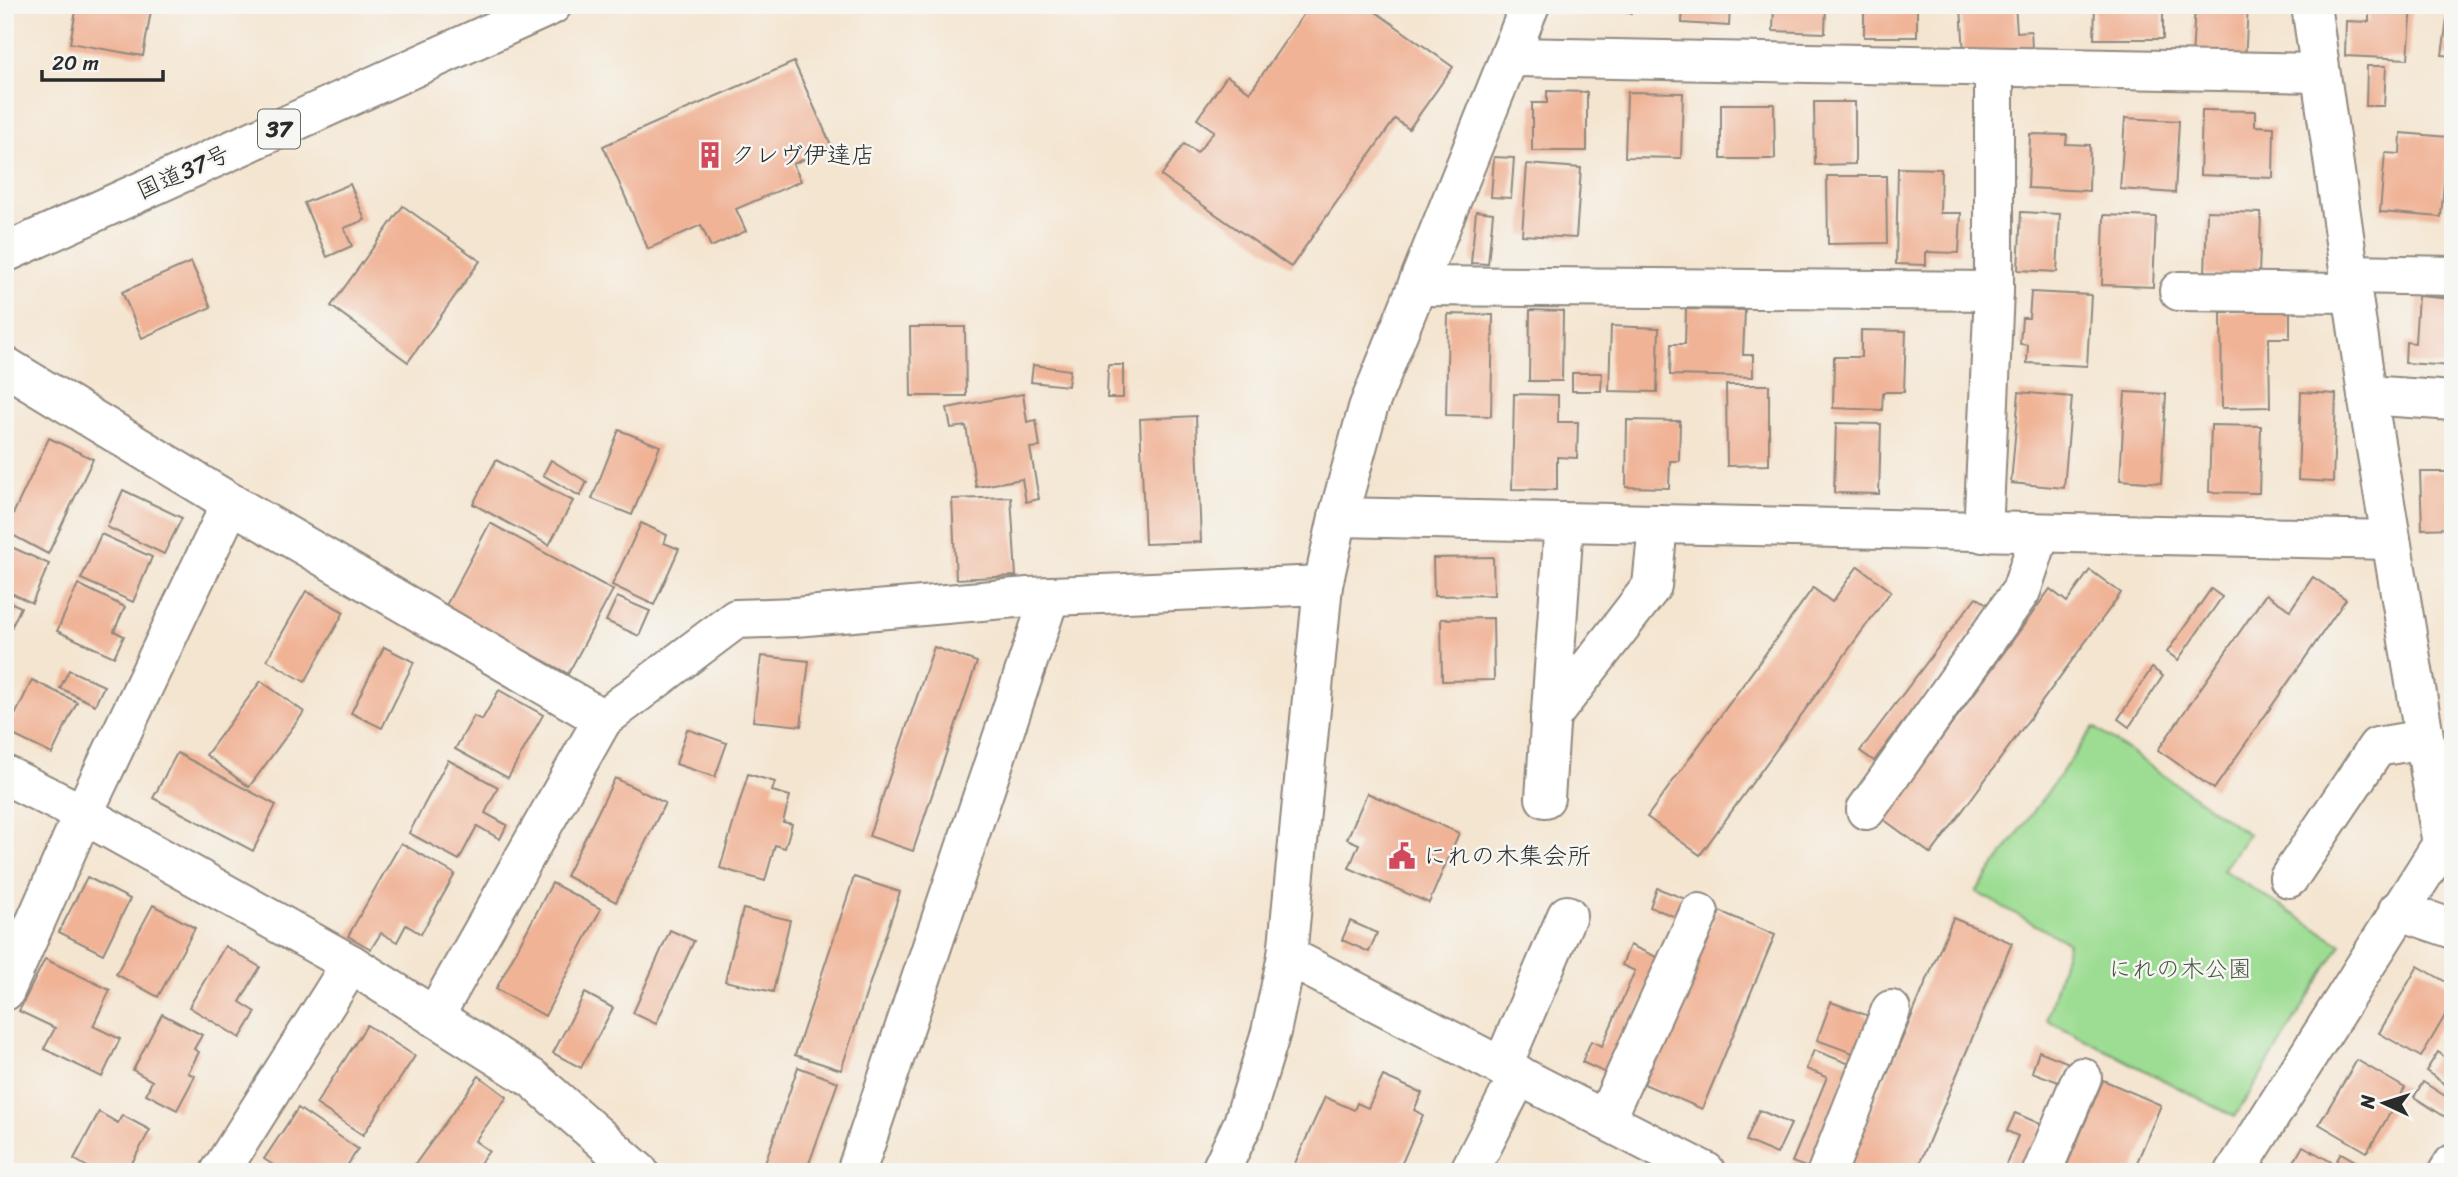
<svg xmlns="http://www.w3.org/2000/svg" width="2458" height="1177" viewBox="0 0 2458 1177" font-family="Sriracha,'Klee One',sans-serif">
<rect width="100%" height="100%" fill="#f6f6f2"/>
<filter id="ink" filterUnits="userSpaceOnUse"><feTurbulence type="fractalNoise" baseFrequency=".0143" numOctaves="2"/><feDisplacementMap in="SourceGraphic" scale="14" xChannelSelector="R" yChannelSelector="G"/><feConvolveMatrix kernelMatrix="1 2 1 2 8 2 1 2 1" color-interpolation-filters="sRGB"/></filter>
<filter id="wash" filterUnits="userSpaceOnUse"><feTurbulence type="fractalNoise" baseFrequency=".00686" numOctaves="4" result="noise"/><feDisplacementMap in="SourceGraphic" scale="28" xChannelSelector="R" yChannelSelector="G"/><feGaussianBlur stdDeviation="1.57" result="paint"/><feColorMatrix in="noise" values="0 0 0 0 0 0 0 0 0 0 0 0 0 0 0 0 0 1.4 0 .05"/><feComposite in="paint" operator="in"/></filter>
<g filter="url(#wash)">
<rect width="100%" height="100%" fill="#f4e5d0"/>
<path fill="#9ddd93" stroke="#64845f" stroke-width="2" d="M2094,727l154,107 -25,36 118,74 -106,173 -188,-97 21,-77 -92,-51z"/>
<g id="blocks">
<g fill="#f0b396">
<path d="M77,5h75l-9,51 -73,-13z"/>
<path d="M1310,5h56l87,62 -44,62 -14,-10 -104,148 -130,-91 23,-32 13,9 17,-22 -17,-12 30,-43 23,16z"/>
<path d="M1611,5h23l-3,8z"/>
<path d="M1683,5h47l-1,21 -47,-3z"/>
<path d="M1774,5h52l-1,28 -52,-2z"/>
<rect x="1864" y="5" width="53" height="32"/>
<path d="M1969,5h46l2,27 14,-1 1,17 -68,6 -3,-47z"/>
<path d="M2095,5h68v34h-69z"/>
<path d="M2195,5h53l-3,58 -53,-3z"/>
<path d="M2369,5h43l-4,54 -63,-3 1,-35 23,1z"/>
<path d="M2449,5h4v51l-11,-1z"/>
<path d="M794,62l38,85 -39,17 8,17 -65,28 10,22 -35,16 -10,-22 -53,24 -45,-103z"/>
<path d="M2367,66h19l-2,40h-18z"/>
<path d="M1547,91l40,1v59h-55v-48h15z"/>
<path d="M1627,92l56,1 -2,65 -56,-1z"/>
<path d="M1814,102h41v62l-40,1z"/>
<path d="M1721,104h53l1,55h-54z"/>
<path d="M2202,110l53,1v15l19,1 -1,51 -73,-3z"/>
<path d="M2125,118l54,3 -4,72 -55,-4z"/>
<path d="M2401,133l47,4 -7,80 -61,-5 5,-59 15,1z"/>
<path d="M2030,134l37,1 -1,9 24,1 -1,46 -61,-3z"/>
<path d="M1494,157l20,1 -3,40 -20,-1z"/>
<path d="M1527,164l54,4 -5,70 -54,-3z"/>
<path d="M1898,168l43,1 -1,44h21l-2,40 -33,-1v13l-30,-1z"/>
<path d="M1827,176h59l1,67 -59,1z"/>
<path d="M350,184l15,36 -21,8 8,18 -25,11 -23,-54z"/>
<path d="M403,206l77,55 -72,101 -77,-56z"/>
<path d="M1476,211l17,2 -5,51 -17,-1z"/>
<path d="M2207,211l54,2 -2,64 -54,-2z"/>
<path d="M2021,212l39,2 -3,58 -39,-2z"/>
<path d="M2104,215l52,2 -3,70 -51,-2z"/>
<path d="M191,262l20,45 -69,31 -20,-46z"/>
<path d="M2031,292l60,3 -4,71 -60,-3 1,-18 -8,-1 2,-26h7z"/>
<path d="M2418,296l35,3v67l-48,-3 1,-21 9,1z"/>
<path d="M1686,309l59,1 -2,45h10v22l-83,-2 1,-31h14z"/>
<path d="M1530,310l33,1 -1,70h-33z"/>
<path d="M2290,311v27h-21l1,69 -48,1 -1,-96z"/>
<path d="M1448,314l45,1 -2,101 -45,-1z"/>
<path d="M1611,326l48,2 -2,64 -48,-1z"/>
<path d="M910,327h55l1,69h-55z"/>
<path d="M1861,330l45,1 -2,61h-21l-1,18 -49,-2 1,-51h27z"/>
<path d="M1033,365l37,5 -2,16 -37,-4z"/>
<path d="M1108,365h15v33h-16z"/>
<path d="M1572,373h30l-1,18h-29z"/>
<path d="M1726,385h43v80l-42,1z"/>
<path d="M2019,392l53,5 -8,91 -53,-5z"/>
<path d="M2125,392l41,2 -5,89 -41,-3z"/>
<path d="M2301,392l35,2 -3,88 -35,-2z"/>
<path d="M1023,394l4,28 9,-2 4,27 -10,1 9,51 -13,3 -4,-23 -46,8 -10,-61 -15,2 -4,-20z"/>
<path d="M1514,394l44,1v27h20l-1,36 -20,-1v33l-45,-1z"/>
<path d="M1196,416l5,126 -56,2 -5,-125z"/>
<path d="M1627,420l53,1 -1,40h-9l-1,27 -43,-1z"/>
<path d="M1836,423l45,1 -2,70 -45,-1z"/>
<path d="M2211,425l50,1 -2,67 -50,-1z"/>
<path d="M619,430l41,16 -28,69 -40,-16z"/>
<path d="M49,438l44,21 -45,95 -43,-23z"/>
<path d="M496,460l77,41 -24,44 -76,-41z"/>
<path d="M551,460l36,22 -7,14 -37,-21z"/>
<path d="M2420,472h33v56l-31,1z"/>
<path d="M123,490l59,28 -18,36 -57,-27z"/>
<path d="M1011,497l5,79 -60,3 -4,-80z"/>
<path d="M490,523l123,67 -45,84 -123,-67z"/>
<path d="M641,523l26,12 -3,8 15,6 -25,56 -42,-20z"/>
<path d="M101,534l51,23 -19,45 -52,-23z"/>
<path d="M5,544l44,20 -17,39 -27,-13z"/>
<path d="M1493,557l1,38 -60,1 -1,-38z"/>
<path d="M1858,566l33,25 -191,264 -53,-38 166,-229 19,14z"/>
<path d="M2090,570l31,23 -190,261 -48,-35 167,-230 17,13z"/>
<path d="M2313,577l33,22 -132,190 -56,-39 108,-156 24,16z"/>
<path d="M78,584l47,23 -11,24 10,5 -10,21 -57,-26z"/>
<path d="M2211,589l11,8 -44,63 -11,-8z"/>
<path d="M306,591l38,21 -39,70 -38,-22z"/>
<path d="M617,597l33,14 -11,25 -33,-15z"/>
<path d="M1976,597l14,9 -116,155 -14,-10z"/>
<path d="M5,600l16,7 -16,34z"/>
<path d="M1493,618l1,62 -52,1 -1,-62z"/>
<path d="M384,647l30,15 -32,66 -31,-15z"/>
<path d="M934,647l43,15 -64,189 -44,-15z"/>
<path d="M761,656l48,5 -8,65 -48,-5z"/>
<path d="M2152,668l11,8 -34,51 -11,-8z"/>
<path d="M69,670l35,16 -9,19 -35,-17z"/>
<path d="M32,680l45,22 -25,52 -45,-22z"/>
<path d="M261,681l43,31 -55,75 -43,-32z"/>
<path d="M499,690l44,25 -35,63 -53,-29 19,-33 8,4z"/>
<path d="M687,729l40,14 -12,34 -39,-13z"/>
<path d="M177,753l99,52 -23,46 -100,-53z"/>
<path d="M448,760l50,27 -13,26 22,12 -7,14 -23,-13 -18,34 -50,-27z"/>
<path d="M748,774l27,8 -3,9 18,5 -7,26 9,2 -7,24 -10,-3 -10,36 -45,-13z"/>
<path d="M615,778l50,25 -49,99 -50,-26z"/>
<path d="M1367,793l92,40 -30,70 -80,-35 10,-24 -12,-5z"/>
<path d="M401,843l54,31 -34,60 -15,-9 -9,17 -16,-9 -10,16 -23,-13z"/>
<path d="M87,877l43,22 -27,55 -44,-22z"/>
<path d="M854,877l46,15 -59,178 -46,-15z"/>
<path d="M552,883l49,26 -56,107 -49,-27z"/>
<path d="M1657,888l31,12 -7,19 -31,-12z"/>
<path d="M153,905l42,23 -37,69 -42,-23z"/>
<path d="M743,909l47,11 -17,72 -48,-11z"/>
<path d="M1717,910l58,25 -73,174 -58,-25z"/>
<path d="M1953,918l59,25 -96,229h-70z"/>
<path d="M1350,921l27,12 -8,19 -27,-12z"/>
<path d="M670,930l24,11 -38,83 -23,-11z"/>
<path d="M1630,945l31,14 -51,116 -28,-13 9,-21 11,5 33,-75 -13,-6z"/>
<path d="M225,946l35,21 -20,35 16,10 -16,26 -51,-31z"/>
<path d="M45,959l65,31 -17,36 27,13 -18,38 -58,-28 11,-21 -36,-17z"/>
<path d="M2418,966l35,20v16l-32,55 -42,-24z"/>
<path d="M585,993l28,15 -32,60 -28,-15z"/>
<path d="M1831,1002l38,14 -14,38 -38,-14z"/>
<path d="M162,1014l40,21 -8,14 5,3 -11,21 7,3 -18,34 -31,-16 6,-13 -19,-11z"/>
<path d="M367,1025l48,31 -52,79 -47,-31z"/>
<path d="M1814,1050l36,14 -42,104 -16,-6 35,-85 -21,-8z"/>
<path d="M2039,1051l30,12 -8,20 -29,-11z"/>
<path d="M2438,1052l15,11v27l-27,-19z"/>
<path d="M2357,1060l48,28 -38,64 -48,-28z"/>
<path d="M798,1067l40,15 -32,90h-44z"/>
<path d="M479,1076l28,21 -32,44 14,10 -16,21h-60l-2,-2z"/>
<path d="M1383,1076l39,17 -8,17 9,5 -25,57h-107l34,-75 29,13 3,-7 11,5z"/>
<path d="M2103,1080l58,25 -28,67h-69z"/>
<path d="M2423,1082l30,19v21l-39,-25z"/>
<path d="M298,1108l60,41 -15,23h-59l-20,-13z"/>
<path d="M1759,1110l32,14 -14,30 -31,-13z"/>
<path d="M99,1112l19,11 4,-8 28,15 -23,42h-31l-22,-13z"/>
<path d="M2015,1113l28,12 -19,47h-21l15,-36 -11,-5z"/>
<path d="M2303,1146l32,18 6,-11 33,19h-86z"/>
</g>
</g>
</g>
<g filter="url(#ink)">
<use href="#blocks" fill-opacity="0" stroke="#90887e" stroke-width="2"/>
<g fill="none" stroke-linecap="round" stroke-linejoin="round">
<defs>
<g id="minor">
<path d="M1510,57l810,16"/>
<path d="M2349,274l104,2"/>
<path d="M1419,286l575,5"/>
<path d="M2179,291l173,2"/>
<path d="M5,366l226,137 372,216"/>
<path d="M2367,395l86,6"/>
<path d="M1338,517l1053,23"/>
<path d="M1983,533l11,-242v-222"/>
<path d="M1550,718l102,-132 6,-61"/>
<path d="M5,775l78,39 268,150 182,115 106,93"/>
<path d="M1545,798l19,-275"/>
<path d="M1866,810l155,-219 19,-57"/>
<path d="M2289,878l88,-131 47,-8"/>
<path d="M2398,910l55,19"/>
<path d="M1287,956l419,216"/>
<path d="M5,991l78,-177 148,-311"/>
<path d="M434,1017l169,-298 133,-100 59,-2 233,-20 295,-12"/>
<path d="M1502,1067l65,-152"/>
<path d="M1605,1120l94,-207"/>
<path d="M220,1172l131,-208"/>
<path d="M856,1172l194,-576"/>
<path d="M1220,1172l23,-49 28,-91 16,-76 36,-371 15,-68 30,-109 162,-403"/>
<path d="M1469,1172l50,-97"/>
<path d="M1827,1172l64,-162"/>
<path d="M2042,1172l40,-95"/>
<path d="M2235,1172l207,-328 -75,-449 -56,-390"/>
<path d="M2448,1172l5,-8"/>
</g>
<path id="highway" d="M5,253l547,-248"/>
</defs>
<use href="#minor" stroke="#90887e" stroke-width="42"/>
<use href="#highway" stroke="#90887e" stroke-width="42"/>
<use href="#minor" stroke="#fff" stroke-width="38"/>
<use href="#highway" stroke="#fff" stroke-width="38"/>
</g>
</g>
<defs>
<symbol id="building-bare" viewBox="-9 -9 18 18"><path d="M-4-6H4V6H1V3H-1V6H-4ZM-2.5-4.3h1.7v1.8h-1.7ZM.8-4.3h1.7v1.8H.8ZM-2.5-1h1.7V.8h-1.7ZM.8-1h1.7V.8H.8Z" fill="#d1495b" stroke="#f6f6f2" stroke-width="2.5" paint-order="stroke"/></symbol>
<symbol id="civic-bare" viewBox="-9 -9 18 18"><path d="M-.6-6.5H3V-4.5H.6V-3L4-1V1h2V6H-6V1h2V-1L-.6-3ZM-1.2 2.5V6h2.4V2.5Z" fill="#d1495b" stroke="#f6f6f2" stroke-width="2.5" paint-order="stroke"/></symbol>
</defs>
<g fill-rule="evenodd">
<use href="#building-bare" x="691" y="136" width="38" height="38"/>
<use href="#civic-bare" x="1383" y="837" width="38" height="38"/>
</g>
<g text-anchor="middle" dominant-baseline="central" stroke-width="5" stroke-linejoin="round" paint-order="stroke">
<rect fill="#f6f6f2" stroke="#686867" stroke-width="2" x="258" y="109.5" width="42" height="39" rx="5"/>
<g font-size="23" font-weight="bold" fill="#2b2b2b">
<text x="279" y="129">37</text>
</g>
<g font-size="24" fill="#2b2b2b" stroke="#f6f6f2" text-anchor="start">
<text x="731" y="155">クレヴ伊達店</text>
<text x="1423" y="856">にれの木集会所</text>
</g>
<g font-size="24" fill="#2b2b2b" stroke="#f6f6f2">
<text transform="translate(183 172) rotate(-24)">国道37号</text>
</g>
<g font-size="24" fill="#485845" stroke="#f6f6f2">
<text x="2180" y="969">にれの木公園</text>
</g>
</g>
<rect width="2458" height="1177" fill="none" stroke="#f6f6f2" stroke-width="28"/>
<g transform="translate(2384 1103) rotate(274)" stroke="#f6f6f2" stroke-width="5" paint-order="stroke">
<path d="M0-5L12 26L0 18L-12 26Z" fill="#2b2b2b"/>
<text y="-10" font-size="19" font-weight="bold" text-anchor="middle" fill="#2b2b2b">N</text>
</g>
<path d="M42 70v10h121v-10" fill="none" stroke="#2b2b2b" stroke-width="3.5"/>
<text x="52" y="70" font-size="21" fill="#2b2b2b" stroke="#f6f6f2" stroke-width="5" paint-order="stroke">20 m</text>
</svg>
